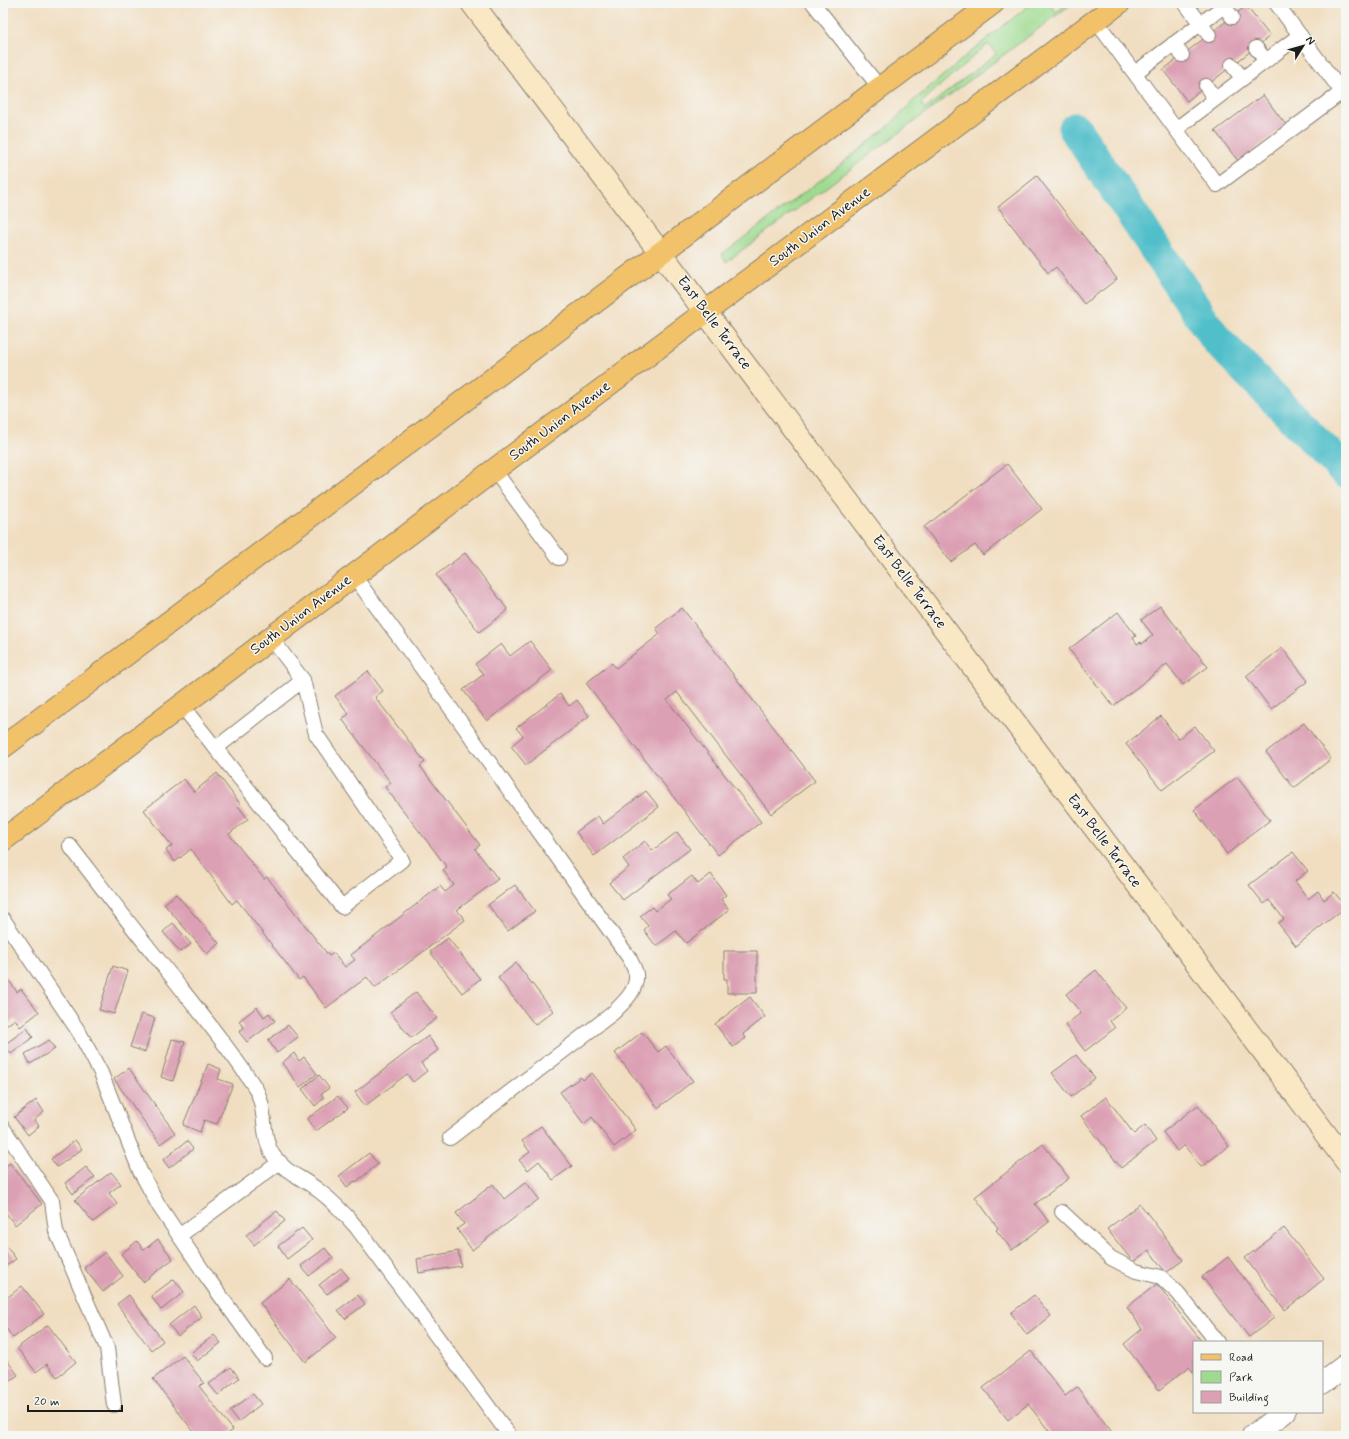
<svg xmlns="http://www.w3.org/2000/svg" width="1349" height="1439" viewBox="0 0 1349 1439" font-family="Mynerve,sans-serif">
<rect width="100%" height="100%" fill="#f6f6f2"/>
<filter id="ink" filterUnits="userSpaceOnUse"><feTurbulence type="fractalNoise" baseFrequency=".025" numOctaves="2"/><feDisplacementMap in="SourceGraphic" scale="8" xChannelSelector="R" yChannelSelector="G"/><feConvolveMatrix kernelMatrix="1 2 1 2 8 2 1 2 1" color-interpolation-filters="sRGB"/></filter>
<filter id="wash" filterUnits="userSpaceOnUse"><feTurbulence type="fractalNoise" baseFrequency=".012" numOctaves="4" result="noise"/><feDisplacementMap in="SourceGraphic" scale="16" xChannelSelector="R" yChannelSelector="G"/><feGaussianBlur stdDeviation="0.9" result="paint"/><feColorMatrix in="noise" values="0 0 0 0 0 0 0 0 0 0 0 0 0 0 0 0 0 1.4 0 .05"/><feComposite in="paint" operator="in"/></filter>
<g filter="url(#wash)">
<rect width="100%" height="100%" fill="#f1dec1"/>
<path fill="#9edb90" stroke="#5d7c56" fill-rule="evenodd" d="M1032,3h17l7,9 12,-9h5l-347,259 -4,-8 112,-84 56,-45 22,-23 67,-57zM988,44l8,10 -71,55 -4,-6 33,-30z"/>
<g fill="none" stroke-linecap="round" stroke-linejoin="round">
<path stroke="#51bfca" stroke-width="33" d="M1075,129l141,210 130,133"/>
</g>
<g id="blocks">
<g fill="#dca0b4">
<path d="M1246,6l24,30 -83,65 -24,-31z"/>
<path d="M1263,95l23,30 -47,37 -24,-31z"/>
<path d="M1037,176l80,103 -33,25 -28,-37 -8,6 -50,-66z"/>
<path d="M1007,464l35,45 -59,46 -8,-10 -24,17 -27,-35z"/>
<path d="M465,553l43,57 -29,22 -43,-57z"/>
<path d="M1160,606l48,61 -25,18 -16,-21 -54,42 -44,-57 49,-37 18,24 -3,2 4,6 4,-2 1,2 11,-9 -12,-15z"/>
<path d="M682,608l133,173 -44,33 -94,-122 -10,8 94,122 -43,33 -132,-172 26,-20 4,5 44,-34 -4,-6z"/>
<path d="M530,641l22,29 -65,51 -24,-31 21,-16 -9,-10 26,-20 9,12z"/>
<path d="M1282,648l26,33 -37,28 -25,-33z"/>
<path d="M368,671l15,20 -8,6 50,65 -5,4 60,79 -5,4 23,30 -41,31 8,10 -90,68 -8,-11 -41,31 -23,-31 -4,3 -62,-80 -5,4 -41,-55 -16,13 -9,-12 6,-4 -28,-36 40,-31 10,13 23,-19 23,31 -2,2 10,13 -19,15 35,45 3,-2 62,79 5,-3 11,14 10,-7 -4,-5 89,-69 5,6 9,-7 -11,-15 4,-3 -62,-80 6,-4 -49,-64 7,-5 -14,-18z"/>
<path d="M560,694l9,12 8,-6 12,16 -63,49 -15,-19 12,-10 -7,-8z"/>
<path d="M1161,716l17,23 17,-13 19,25 -52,39 -36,-46z"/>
<path d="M1304,723l27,36 -37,29 -28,-36z"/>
<path d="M1237,777l33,43 -43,34 -33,-44z"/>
<path d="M646,791l13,16 -65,49 -18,-24 22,-16 5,8z"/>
<path d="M677,832l13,17 -67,51 -14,-17 20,-16 -6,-8 22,-18 7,10z"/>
<path d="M1293,852l15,19 -13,10 13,18 10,-8 6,9 10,-8 12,15 -50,39 -18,-23 6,-4 -15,-19 -5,4 -15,-19z"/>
<path d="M711,874l15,21 -5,4 8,11 -43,33 -10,-12 -20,15 -12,-16 4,-4 -8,-10 12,-9 3,4 16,-12 -4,-4 25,-19 6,8z"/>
<path d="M515,885l20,26 -27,20 -20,-26z"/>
<path d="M176,894l43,49 -12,11 -43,-50z"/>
<path d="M173,923l18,21 -11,8 -17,-20z"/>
<path d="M448,938l32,41 -18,14 -32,-41z"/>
<path d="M724,951h33v42h-30v-14h-3z"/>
<path d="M516,963l37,48 -18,14 -37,-47z"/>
<path d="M113,966l15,5 -14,43 -15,-4z"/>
<path d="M1096,970l30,38 -16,13 5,7 -30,23 -20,-26 16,-12 -15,-19z"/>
<path d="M3,972l14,20 4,-3 18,23 -19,15 -5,-8 -12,9z"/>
<path d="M416,992l21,26 -26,20 -21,-26z"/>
<path d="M750,997l15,20 -22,17 3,4 -13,9 -18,-23z"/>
<path d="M257,1007l7,10 5,-4 6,8 -28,21 -8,-10 5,-4 -5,-7z"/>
<path d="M141,1014l14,4 -10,34 -15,-5z"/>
<path d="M288,1025l10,12 -21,16 -9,-13z"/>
<path d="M27,1028l6,9 -22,17 -7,-9z"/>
<path d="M642,1032l16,20 8,-6 27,35 -35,27 -43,-55z"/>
<path d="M428,1036l10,14 -17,13 6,8 -14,11 -6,-8 -42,32 -10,-14z"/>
<path d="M172,1039l13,3 -12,39 -12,-4z"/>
<path d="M49,1040l6,9 -25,15 -5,-10z"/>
<path d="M294,1053l5,8 5,-4 13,17 -17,13 -18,-24z"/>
<path d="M1076,1055l19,23 -24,19 -19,-24z"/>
<path d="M208,1064l13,5 -3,10 15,5 -16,40 -13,-4 -4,12 -17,-7z"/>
<path d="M129,1068l46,65 -15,11 -46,-65z"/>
<path d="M592,1073l44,57 -22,17 -22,-30 -8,7 -24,-32 21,-15 2,3z"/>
<path d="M319,1075l10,13 -8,6 3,4 -9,8 -13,-17z"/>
<path d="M338,1096l10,12 -32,23 -9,-12z"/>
<path d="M1106,1097l28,37 11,-9 11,16 -35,27 -40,-52z"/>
<path d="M36,1100l8,12 -10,8 5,6 -11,9 -14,-18z"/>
<path d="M1198,1105l31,41 -28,21 -17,-22 -7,6 -14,-19z"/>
<path d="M541,1126l31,40 -19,14 -14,-19 -11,9 -9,-10 11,-8 -8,-11z"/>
<path d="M75,1140l7,9 -25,18 -6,-8z"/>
<path d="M187,1141l6,8 -24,19 -6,-8z"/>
<path d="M1043,1144l26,34 -34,26 14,18 -37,28 -16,-20 2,-2 -23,-31z"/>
<path d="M369,1153l9,11 -22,18 -1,-1 -8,6 -8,-11z"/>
<path d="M10,1163l32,41 -27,21 -12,-16v-41z"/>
<path d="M86,1167l9,10 -22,17 -8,-11z"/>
<path d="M111,1172l10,12 -12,9 8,11 -24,18 -18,-22z"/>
<path d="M526,1182l13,17 -67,51 -15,-21 7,-5 -8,-11 37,-29 11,15z"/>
<path d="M1140,1204l43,56 -17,13 -17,-23 -16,12 -26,-33z"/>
<path d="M277,1211l8,10 -31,24 -8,-10z"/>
<path d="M302,1228l10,12 -25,19 -9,-13z"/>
<path d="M1284,1228l40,51 -39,31 -40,-52z"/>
<path d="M158,1239l15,20 -30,23 -22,-28 16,-13 7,9z"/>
<path d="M3,1242l13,17 -13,9z"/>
<path d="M325,1248l8,10 -24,18 -8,-10z"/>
<path d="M458,1251l3,15 -42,7 -2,-14z"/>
<path d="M105,1252l18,24 -20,16 -19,-24z"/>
<path d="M1228,1257l46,61 -25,19 -47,-60z"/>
<path d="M341,1268l8,10 -22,16 -8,-9z"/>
<path d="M174,1279l10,13 -23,18 -10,-14z"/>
<path d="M290,1279l46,59 -31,24 -45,-59z"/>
<path d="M1157,1284l45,58h-8v31l-5,-6 -30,23 -35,-46 18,-15 -15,-22z"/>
<path d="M22,1286l22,28 -31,24 -10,-14v-23z"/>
<path d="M129,1295l34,46 -12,9 -34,-46z"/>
<path d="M358,1295l7,9 -20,15 -7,-9z"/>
<path d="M1034,1295l17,21 -24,19 -16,-22z"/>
<path d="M194,1305l8,12 -24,19 -9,-11z"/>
<path d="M48,1325l28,37 -19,15 -10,-13 -11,8 -19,-24z"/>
<path d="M214,1335l7,8 -24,18 -6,-8z"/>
<path d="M1031,1351l34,45 12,-9 38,49h-62l-25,-32 -20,16 -25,-32z"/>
<path d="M3,1355l15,20 -15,11z"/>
<path d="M183,1356l21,27 -5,3 34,44 -8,6h-28l-44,-57z"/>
<path d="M231,1367l8,11 -21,17 -9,-11z"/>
<path d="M253,1394l8,10 -23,18 -8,-11z"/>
</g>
</g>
</g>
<g filter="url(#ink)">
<use href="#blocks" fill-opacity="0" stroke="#867d6e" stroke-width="1"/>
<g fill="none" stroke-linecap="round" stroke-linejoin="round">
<defs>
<g id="lane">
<path d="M813,3l67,85"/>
<path d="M1185,3l24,32"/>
<path d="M1224,6l8,11"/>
<path d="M1096,21l121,164 125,-93 -66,-89"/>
<path d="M1173,44l9,11"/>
<path d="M1256,48l10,13"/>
<path d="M1232,65l10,13"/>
<path d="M1135,73l93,-70"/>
<path d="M1206,86l9,13"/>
<path d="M1176,129l124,-94"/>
<path d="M494,470l65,88"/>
<path d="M354,576l78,106 198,277c2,5 5,10 6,15 2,16 -13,29 -23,39l-163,125"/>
<path d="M182,706l160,201 60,-47 -86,-126 -13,-54 -32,-42"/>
<path d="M216,748l87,-68"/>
<path d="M70,846c30,39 60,79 91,117 32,41 65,80 93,123 14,21 6,49 19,69 11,17 30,23 45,35 15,11 27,24 39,38l153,208"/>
<path d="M3,919l76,113 22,41 39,98 19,35 48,71 58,81"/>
<path d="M3,1128l49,73 4,30 51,117 7,57"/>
<path d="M1062,1212l49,46 25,13 25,6 17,16 39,49"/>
<path d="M179,1236l101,-74"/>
</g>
<g id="street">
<path d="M1322,1383l24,-18"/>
<path d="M1253,1436l31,-24"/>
</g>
<path id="secondary" d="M472,3l874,1158"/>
<g id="primary">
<path d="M3,747l990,-744"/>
<path d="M3,840l491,-370 625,-467"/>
</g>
</defs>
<use href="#lane" stroke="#867d6e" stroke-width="16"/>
<use href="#street" stroke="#867d6e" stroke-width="24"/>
<use href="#secondary" stroke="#867d6e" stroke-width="24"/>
<use href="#primary" stroke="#867d6e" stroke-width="24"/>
<use href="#lane" stroke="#fff" stroke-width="14"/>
<use href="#street" stroke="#fff" stroke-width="22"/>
<use href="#secondary" stroke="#fae7c3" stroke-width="22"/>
<use href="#primary" stroke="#f2c26a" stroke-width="22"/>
</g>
</g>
<g text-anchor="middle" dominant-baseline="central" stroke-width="3" stroke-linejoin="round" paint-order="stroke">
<g font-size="15" fill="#1c1c1c" stroke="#f6f6f2">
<text transform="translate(820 227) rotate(-37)">South Union Avenue</text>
<text transform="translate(714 323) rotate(53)">East Belle Terrace</text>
<text transform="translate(560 421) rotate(-37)">South Union Avenue</text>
<text transform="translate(909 582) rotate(53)">East Belle Terrace</text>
<text transform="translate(301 615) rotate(-37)">South Union Avenue</text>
<text transform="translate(1104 841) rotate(53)">East Belle Terrace</text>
</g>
</g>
<rect width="1349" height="1439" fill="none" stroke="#f6f6f2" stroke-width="16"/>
<rect x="1193" y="1341" width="130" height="72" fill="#f6f6f2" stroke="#9f9f9c"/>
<rect x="1201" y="1354" width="20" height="6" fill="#f2c26a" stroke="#9f9f9c"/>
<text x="1229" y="1361" font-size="12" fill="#1c1c1c">Road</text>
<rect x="1201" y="1371" width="20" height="12" fill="#9edb90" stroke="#9f9f9c"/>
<text x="1229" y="1381" font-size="12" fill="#1c1c1c">Park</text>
<rect x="1201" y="1391" width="20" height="12" fill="#dca0b4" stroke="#9f9f9c"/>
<text x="1229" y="1401" font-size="12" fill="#1c1c1c">Building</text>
<g transform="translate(1303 46) rotate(53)" stroke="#f6f6f2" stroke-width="3" paint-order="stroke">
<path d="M0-3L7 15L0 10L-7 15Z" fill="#1c1c1c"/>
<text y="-6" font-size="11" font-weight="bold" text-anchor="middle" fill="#1c1c1c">N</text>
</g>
<path d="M28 1405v6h94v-6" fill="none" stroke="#1c1c1c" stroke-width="2"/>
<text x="34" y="1405" font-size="12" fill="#1c1c1c" stroke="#f6f6f2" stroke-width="3" paint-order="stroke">20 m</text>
</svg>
